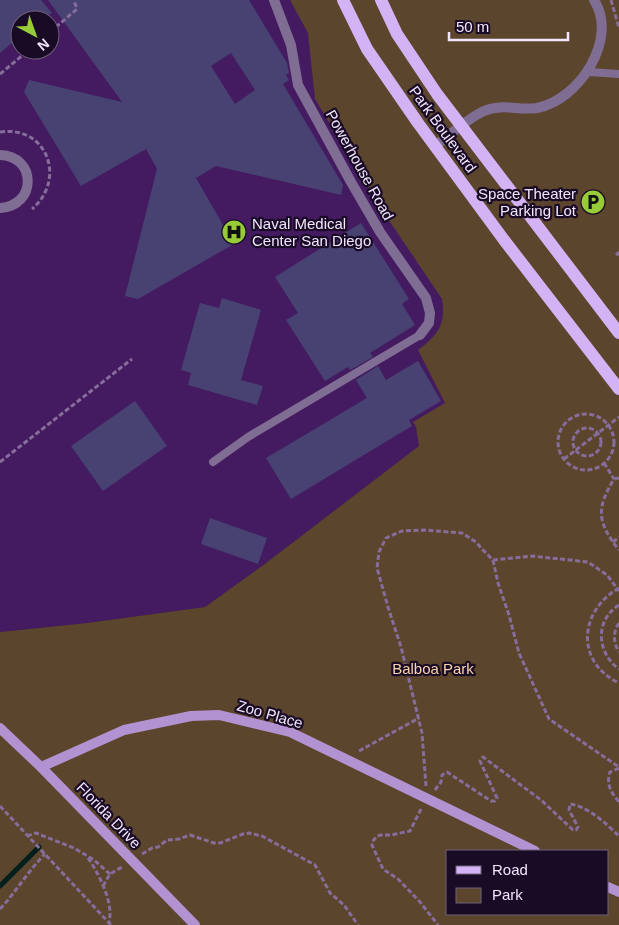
<svg xmlns="http://www.w3.org/2000/svg" width="619" height="925" viewBox="0 0 619 925" font-family="Arial,sans-serif">
<rect width="100%" height="100%" fill="#391553"/>
<path fill="#441b60" fill-rule="evenodd" d="M0,0h319l228,339 -110,94 -171,130 -61,44 -118,16 -87,9zM20,20h30v30h-30z"/>
<path fill="#5c452d" fill-rule="evenodd" d="M290,0h329v925h-619v-293l87,-9 118,-16 61,-44 153,-117 -3,-19 -3,-5 32,-19 -27,-53c20,-15 28,-25 24,-51l-60,-89 -67,-111 -7,-66zM448,851h160v63h-160z"/>
<g fill="none" stroke-linecap="round" stroke-linejoin="round">
<path stroke="#041e1b" stroke-width="5" d="M0,886l39,-39"/>
</g>
<g fill="#474272" fill-rule="evenodd">
<path d="M0,0h41l11,13 -13,7h-19v16l-20,17z"/>
<path d="M48,0h201l38,63 2,10 -3,2 3,5 -6,4 60,101 -2,10 -125,-29 -20,12 38,66 -96,55 -13,-3 32,-127 -11,-20 -65,37 -57,-94 5,-12 93,22zM231,53l24,37 -20,14 -24,-38z"/>
<path d="M361,223l48,76 -7,5 13,21 -45,28 3,4 -23,13 -2,-3 -23,14 -39,-61 12,-7 -23,-36z"/>
<path d="M222,298l39,12 -20,70 22,6 -6,19 -69,-20 3,-12 -10,-3 19,-67 19,5z"/>
<path d="M418,361l23,40 -32,19 3,6 -121,73 -25,-41 101,-60 -11,-18 22,-14 8,14z"/>
<path d="M135,401l32,45 -64,45 -32,-45z"/>
<path d="M210,518l57,20 -9,26 -57,-20z"/>
</g>
<g fill="none" stroke-linecap="round" stroke-linejoin="round">
<g stroke="#876d9b" stroke-width="3" stroke-dasharray="5 2.5" stroke-linecap="butt">
<path d="M611,0l8,28"/>
<path d="M50,32l27,-23 -3,-8"/>
<path d="M0,74l29,-24"/>
<path d="M0,132c47,-7 67,47 32,77"/>
<path d="M619,252l-2,2 2,2"/>
<circle cx="586" cy="442" r="28"/>
<circle cx="587" cy="442" r="14"/>
<path d="M564,459l55,-42"/>
<path d="M0,462l132,-103"/>
<path d="M604,463l10,16"/>
<path d="M619,478l-5,1c-18,30 -17,43 5,71"/>
<path d="M613,542l6,-5"/>
<path d="M493,560l39,-4 56,6 19,13 12,16"/>
<path d="M619,588c-40,23 -44,74 0,95"/>
<path d="M619,605c-25,16 -22,48 0,64"/>
<path d="M619,623c-6,9 -6,19 0,29"/>
<path d="M359,751l60,-33"/>
<path d="M619,768l-9,4c-4,13 1,20 9,30"/>
<path d="M426,786l-4,-53 -21,-86 -13,-40 -11,-39 2,-16 7,-14 16,-7 22,-1 38,3 14,9 7,8 10,10 5,23 11,32 10,38 30,66 70,48"/>
<path d="M435,790l6,-8 1,-7 5,-3 44,29h4l2,-3 -17,-37 3,-4 58,43 32,30h3l2,-3 -9,-17 1,-6c17,2 37,20 49,32"/>
<path d="M0,806l111,119"/>
<path d="M421,809l-11,22 -19,4h-10l-4,1 -5,6v3l11,24 15,10 22,23 18,23"/>
<path d="M27,836l9,-3 38,15 20,12 16,14"/>
<path d="M142,854l10,-6 6,-1 9,-7 12,-1 11,-4 24,8h6l23,-9 6,-1 13,3 53,29 15,28 14,12 14,20"/>
<path d="M88,858c11,16 26,45 21,64"/>
<path d="M103,886l7,-12 12,-7"/>
<path d="M0,909c16,-17 28,-38 45,-55"/>
</g>
<g stroke="#806d94" stroke-width="8">
<path d="M589,72l30,2"/>
<path d="M213,462l35,-25 172,-102"/>
</g>
<g stroke="#806d94" stroke-width="10">
<path d="M274,0l17,45 7,40 53,97 29,50 46,66 4,15 -1,10 -9,12"/>
<path d="M435,146c15,-11 33,-28 49,-35 18,-8 35,0 53,-3 42,-8 82,-69 57,-108"/>
<path d="M0,155c37,1 37,51 0,53"/>
</g>
<g stroke="#b292d0" stroke-width="10">
<path d="M0,728l41,39 154,158"/>
<path d="M41,767l83,-37 67,-14 28,-1 71,17 245,119"/>
<path d="M608,887l11,5"/>
</g>
<g stroke="#d4b3f4" stroke-width="12">
<path d="M343,0l24,49 51,74 86,117 115,149"/>
<path d="M381,0l16,34 40,60 182,239"/>
</g>
</g>
<defs>
<symbol id="parking-disc" viewBox="-11 -11 22 22"><circle r="9.5" fill="#97cb38" stroke="#190b25"/><path d="M-3.5-5.5H1a3.5 3.5 0 0 1 0 7H-1V5.5H-3.5ZM-1-3.4V-.6H.8a1.4 1.4 0 0 0 0-2.8Z" fill="#111"/></symbol>
<symbol id="hospital-disc" viewBox="-11 -11 22 22"><circle r="9.5" fill="#97cb38" stroke="#190b25"/><path d="M-5-5h3v3.5h4V-5h3V5h-3V1.5h-4V5h-3Z" fill="#111"/></symbol>
</defs>
<g fill-rule="evenodd">
<use href="#parking-disc" x="579" y="188" width="28" height="28"/>
<use href="#hospital-disc" x="220" y="218" width="28" height="28"/>
</g>
<g text-anchor="middle" dominant-baseline="central" stroke-width="4.5" stroke-linejoin="round" paint-order="stroke">
<g font-size="15" fill="#f1e6fd" stroke="#190b25">
<text transform="translate(443 129) rotate(54)">Park Boulevard</text>
<text transform="translate(360 165) rotate(61)">Powerhouse Road</text>
<text transform="translate(270 714) rotate(16)">Zoo Place</text>
<text transform="translate(109 815) rotate(46)">Florida Drive</text>
</g>
<g font-size="15" fill="#f1e6fd" stroke="#190b25" text-anchor="end">
<text x="576" y="193">Space Theater<tspan x="576" dy="17">Parking Lot</tspan></text>
<text x="252" y="223" text-anchor="start">Naval Medical<tspan x="252" dy="17">Center San Diego</tspan></text>
</g>
<g font-size="15" fill="#f9d3ac" stroke="#190b25">
<text x="433" y="668">Balboa Park</text>
</g>
</g>
<rect x="446" y="850" width="162" height="65" fill="#190b25" stroke="#6f637b"/>
<rect x="456" y="866" width="25" height="8" fill="#d4b3f4" stroke="#6f637b"/>
<text x="492" y="875" font-size="15" fill="#f1e6fd">Road</text>
<rect x="456" y="888" width="25" height="15" fill="#5c452d" stroke="#6f637b"/>
<text x="492" y="900" font-size="15" fill="#f1e6fd">Park</text>
<g transform="translate(35 35) rotate(139)"><circle r="24" fill="#190b25" stroke="#6f637b"/>
<path d="M0-4L9 19L0 12L-9 19Z" fill="#97cb38"/>
<text y="-8" font-size="14" font-weight="bold" text-anchor="middle" fill="#f1e6fd">N</text>
</g>
<path d="M449 32v8h119v-8" fill="none" stroke="#f1e6fd" stroke-width="2.5"/>
<text x="456" y="32" font-size="15" fill="#f1e6fd" stroke="#190b25" stroke-width="4" paint-order="stroke">50 m</text>
</svg>
